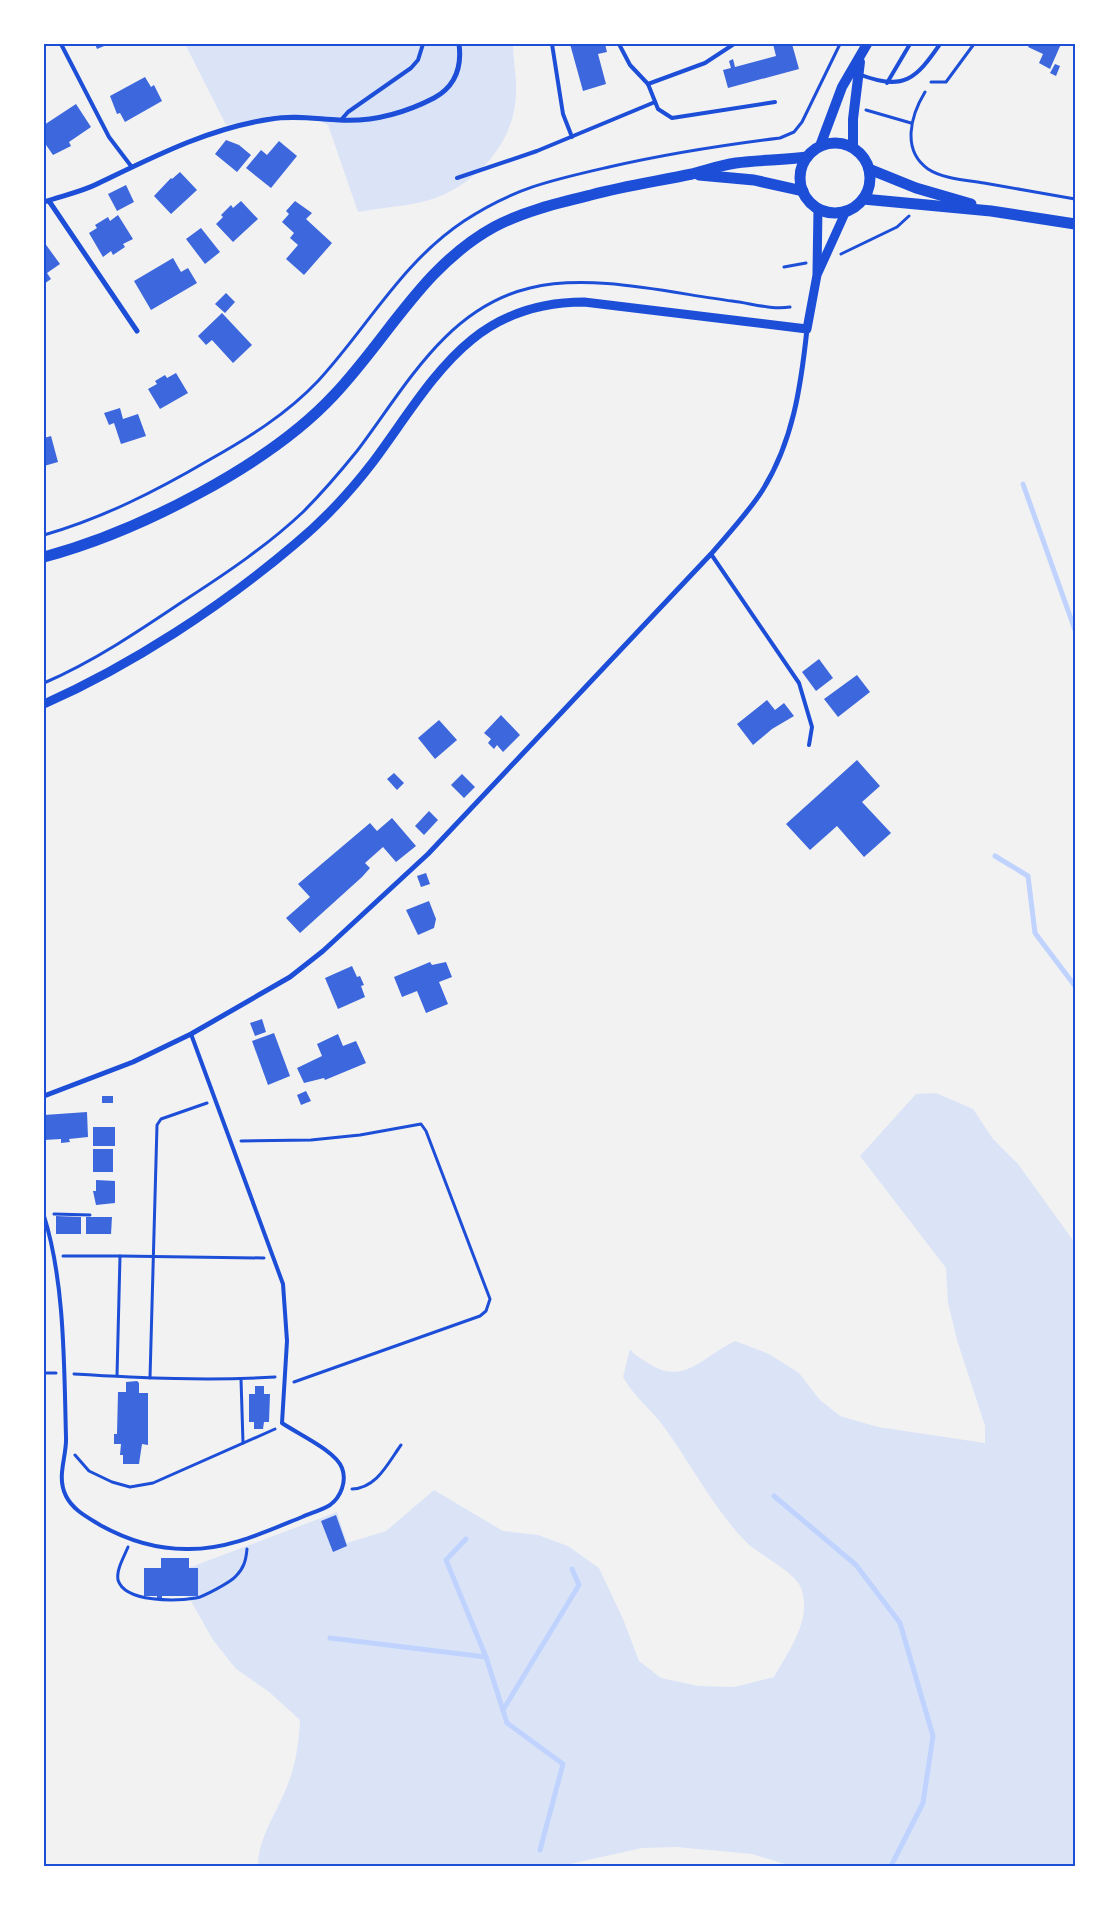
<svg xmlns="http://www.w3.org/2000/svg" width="1119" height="1910" viewBox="0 0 1119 1910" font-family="'DM Sans',sans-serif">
<rect width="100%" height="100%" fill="#f2f2f2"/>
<g fill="#dbe4f7">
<path d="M185,44h328c0,16 4,33 3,49 -1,48 -36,87 -78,104 -19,8 -58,11 -80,15l-30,-87 -20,-10 -36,1 -46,9z"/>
<path d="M936,1093l37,16 20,30 25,25 57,79v623h-284l-39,-12 -76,-7 -34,1 -81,18h-303c0,-29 20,-55 30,-82 8,-21 11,-42 12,-64l-32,-29 -32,-22 -23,-29 -38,-67 162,-61 10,31 39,-12 48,-41 69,41 35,4 30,11 31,22 24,51 16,42 22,17 37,8 36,1 40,-10c14,-25 39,-58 27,-89 -7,-17 -42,-33 -55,-46 -33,-34 -55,-78 -82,-115 -14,-19 -28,-28 -41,-50l7,-28c4,6 12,10 18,14 36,24 55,-7 87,-22l34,13 30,19 21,27 20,16 38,11 107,16v-17l-28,-86 -9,-37 -2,-35 -86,-112 56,-62z"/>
</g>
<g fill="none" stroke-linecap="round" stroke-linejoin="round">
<g stroke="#bfd3fe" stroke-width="5">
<path d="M1023,484l52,146"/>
<path d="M995,856l33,20 7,57 40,53"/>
<path d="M774,1496l82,69 44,58 33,113 -10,67 -32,63"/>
<path d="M466,1539l-20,21 40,97 21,66 56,41 -23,86"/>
<path d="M330,1638l156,19"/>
<path d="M503,1710l76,-125 -7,-16"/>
</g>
</g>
<g fill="#3d67dc">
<path d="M95,44h14l-12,5z"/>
<path d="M570,44h35l2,8 -9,2 8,30 -23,7z"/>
<path d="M773,44h19l7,25 -71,19 -5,-18 8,-2 -2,-7 4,-2 2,8 41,-11z"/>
<path d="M1030,44h31l-11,25 -11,-6 4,-9 -15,-7z"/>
<path d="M1055,64l5,2 -4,10 -6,-3z"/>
<path d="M145,77l6,10 3,-2 8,16 -37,21 -5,-9 -3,1 -7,-18z"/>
<path d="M76,104l15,23 -22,15 2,4 -18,9 -9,-13v-17z"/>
<path d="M226,140l13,5 12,10 -14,17 -22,-18z"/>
<path d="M279,141l18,15 -26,32 -25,-20 15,-18 6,5z"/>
<path d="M180,172l17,18 -26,24 -17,-18 17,-18 1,1z"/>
<path d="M126,185l8,17 -17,9 -9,-17z"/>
<path d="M241,201l17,18 -25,23 -17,-18 7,-7 -2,-2 10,-10 2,3z"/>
<path d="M295,201l17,12 -6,6 26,24 -28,32 -18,-16 12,-14 -8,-7 4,-5 -12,-11 7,-8 -3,-3z"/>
<path d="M118,215l15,24 -10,5 2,3 -12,8 -2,-4 -8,6 -14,-24 8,-5 -2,-3 13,-8 2,4z"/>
<path d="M201,228l19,24 -15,12 -19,-25z"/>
<path d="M44,242l16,22 -13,9 4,6 -7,5z"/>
<path d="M173,258l8,14 7,-4 9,15 -46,27 -17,-29z"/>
<path d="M226,293l9,9 -10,11 -10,-9z"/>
<path d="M222,313l30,32 -19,18 -21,-23 -6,5 -8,-9z"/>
<path d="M176,373l12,20 -28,16 -12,-20 9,-5 -2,-3 10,-6 2,3z"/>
<path d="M120,408l3,11 15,-5 8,22 -25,8 -7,-21 -5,2 -5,-12z"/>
<path d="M51,436l7,26 -14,4v-28z"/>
<path d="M819,659l14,19 -17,13 -14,-19z"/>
<path d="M857,675l13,17 -32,25 -14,-18z"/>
<path d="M767,700l8,10 9,-7 10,13 -22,13 -19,16 -16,-21z"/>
<path d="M501,715l19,20 -17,17 -6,-7 -3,4 -6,-6 3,-4 -7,-6z"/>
<path d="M439,720l18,20 -22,19 -17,-21z"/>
<path d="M857,760l23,26 -18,16 29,31 -27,24 -27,-31 -27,24 -24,-26z"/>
<path d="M394,773l10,10 -7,7 -10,-11z"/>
<path d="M462,774l13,13 -11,11 -13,-13z"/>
<path d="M429,811l9,9 -14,15 -9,-9z"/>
<path d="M392,818l24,28 -20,16 -13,-15 -18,16 5,5 -8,9 -62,56 -14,-15 24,-21 -12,-13 72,-61 7,8z"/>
<path d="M426,873l4,11 -9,3 -4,-11z"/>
<path d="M429,901l7,18 -2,9 -16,7 -12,-25z"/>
<path d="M430,962l2,3 14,-3 6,15 -13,5 9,22 -22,9 -9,-22 -15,6 -8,-20z"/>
<path d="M352,966l5,11 3,-1 4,9 -3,1 4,11 -27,12 -13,-31z"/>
<path d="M262,1019l4,13 -11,4 -5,-13z"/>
<path d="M274,1033l16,43 -22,9 -16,-44z"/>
<path d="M338,1034l5,12 13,-5 10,22 -41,17 -1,-2 -20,5 -7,-15 25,-12 -5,-12z"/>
<path d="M306,1091l5,10 -10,4 -4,-10z"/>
<rect x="102" y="1096" width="11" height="7"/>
<path d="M87,1112l1,25 -19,2 1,3 -9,1v-4l-17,1v-25z"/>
<rect x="93" y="1127" width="22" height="19"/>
<rect x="93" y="1149" width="20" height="23"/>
<path d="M96,1180l19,1v22l-19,2 -3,-14h3z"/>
<path d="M56,1216l25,1v17h-25z"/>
<path d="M86,1217h26l-1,17h-25z"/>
<path d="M137,1381l2,2v10h9v52l-6,-1 -3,20h-16v-9h-3l1,-11h-7v-10h3l1,-42h8v-10z"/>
<path d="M255,1386h9v8h6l-1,28h-5l-1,7h-9v-7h-5v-28h6z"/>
<path d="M336,1515l11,31 -14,6 -12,-31z"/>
<path d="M161,1558h28v10h9v28h-36v3h-5v-3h-13v-28h17z"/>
</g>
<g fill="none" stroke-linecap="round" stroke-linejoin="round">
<g stroke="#1d4ed8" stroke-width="3">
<path d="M931,82h15l28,-38"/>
<path d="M925,92c-14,23 -24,58 3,77 15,10 38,11 56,14 30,5 61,11 91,16"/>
<path d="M866,110l45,13"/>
<path d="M841,254l56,-27 12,-11"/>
<path d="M784,267l22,-4"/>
<path d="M44,535c59,-17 112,-44 165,-75 39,-22 78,-46 109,-79 49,-53 84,-119 146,-160 50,-33 88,-41 145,-54 57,-13 114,-22 171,-29l14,-6 8,-10 38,-78"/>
<path d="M44,683c51,-22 98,-54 144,-85 40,-26 80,-53 115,-86 19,-19 37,-40 54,-61 48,-63 89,-143 173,-163 61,-15 140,5 202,13 18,2 39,9 58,6"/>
<path d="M241,1141l70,-1 49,-5 61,-11 5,7 64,168 -4,12 -6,5 -186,66"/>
<path d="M54,1214l36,1"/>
<path d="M63,1256h57l-3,120"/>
<path d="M120,1256l144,2"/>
<path d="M44,1373h12"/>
<path d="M74,1374c68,4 134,7 201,3"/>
<path d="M150,1378l7,-253 4,-6 46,-16"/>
<path d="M241,1379l2,64"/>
<path d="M75,1455l14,16 23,11 18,5 23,-4 122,-54"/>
<path d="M352,1489c25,-1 36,-26 49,-44"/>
<path d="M128,1547c-4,10 -12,23 -10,33 7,23 59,21 78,18 7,-1 35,-16 40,-22 8,-8 10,-16 11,-27"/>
</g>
<g stroke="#1d4ed8" stroke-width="4">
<path d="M61,44l48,93 22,29"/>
<path d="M552,44l11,70 9,23"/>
<path d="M619,44l11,21 18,19 57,-21 29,-19"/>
<path d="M861,75c43,16 55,4 79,-31"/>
<path d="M887,83l23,-39"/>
<path d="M648,84l10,25 14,9 103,-16"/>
<path d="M341,120l7,-8 63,-44 7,-8 5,-16"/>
<path d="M457,178l80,-27 118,-49"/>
<path d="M711,554l88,129 13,44 -3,18"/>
<path d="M44,1216c21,67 20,150 22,221 1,20 -10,39 0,59 7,14 21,21 34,29 27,15 55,24 86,24 41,1 79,-17 116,-32 9,-4 20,-7 28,-12 11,-8 17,-24 12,-37 -6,-17 -44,-34 -60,-45l5,-82 -4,-57 -92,-250"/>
</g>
<g stroke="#1d4ed8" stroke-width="5">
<path d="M49,201l88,130"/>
<path d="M44,202c17,-6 37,-10 53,-18 56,-27 112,-56 174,-65 23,-4 46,0 68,1 33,2 66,-7 95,-22 22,-12 28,-31 25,-54"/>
<path d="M44,1096l89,-34 58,-28 99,-57 33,-26 105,-97 283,-300c17,-20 36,-40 51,-63 31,-49 39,-105 45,-162"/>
</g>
<g stroke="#1d4ed8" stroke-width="9">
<path d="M817,273l1,-65"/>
<path d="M44,704c88,-39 178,-98 251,-160 29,-24 55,-52 78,-82 60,-81 97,-160 211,-160l223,27 10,-54 29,-64"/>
</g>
<g stroke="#1d4ed8" stroke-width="10">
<path d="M820,146l22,-59 25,-43"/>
<path d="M853,148v-29l7,-57"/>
</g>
<g stroke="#1d4ed8" stroke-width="11">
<circle cx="835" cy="178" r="35"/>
<path d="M869,169l47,19 55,16"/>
<path d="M699,175l55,5 49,11"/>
<path d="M863,199l128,12 84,13"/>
<path d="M44,557c93,-25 224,-91 290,-162 54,-57 89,-129 160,-168 30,-16 64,-24 97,-32 34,-9 68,-14 101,-21 15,-4 29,-9 44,-11 23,-3 47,-3 71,-6"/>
</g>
</g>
<rect width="1119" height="1910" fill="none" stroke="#ffffff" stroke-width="90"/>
<rect x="45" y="45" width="1029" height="1820" fill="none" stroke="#1d4ed8" stroke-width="2"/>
</svg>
